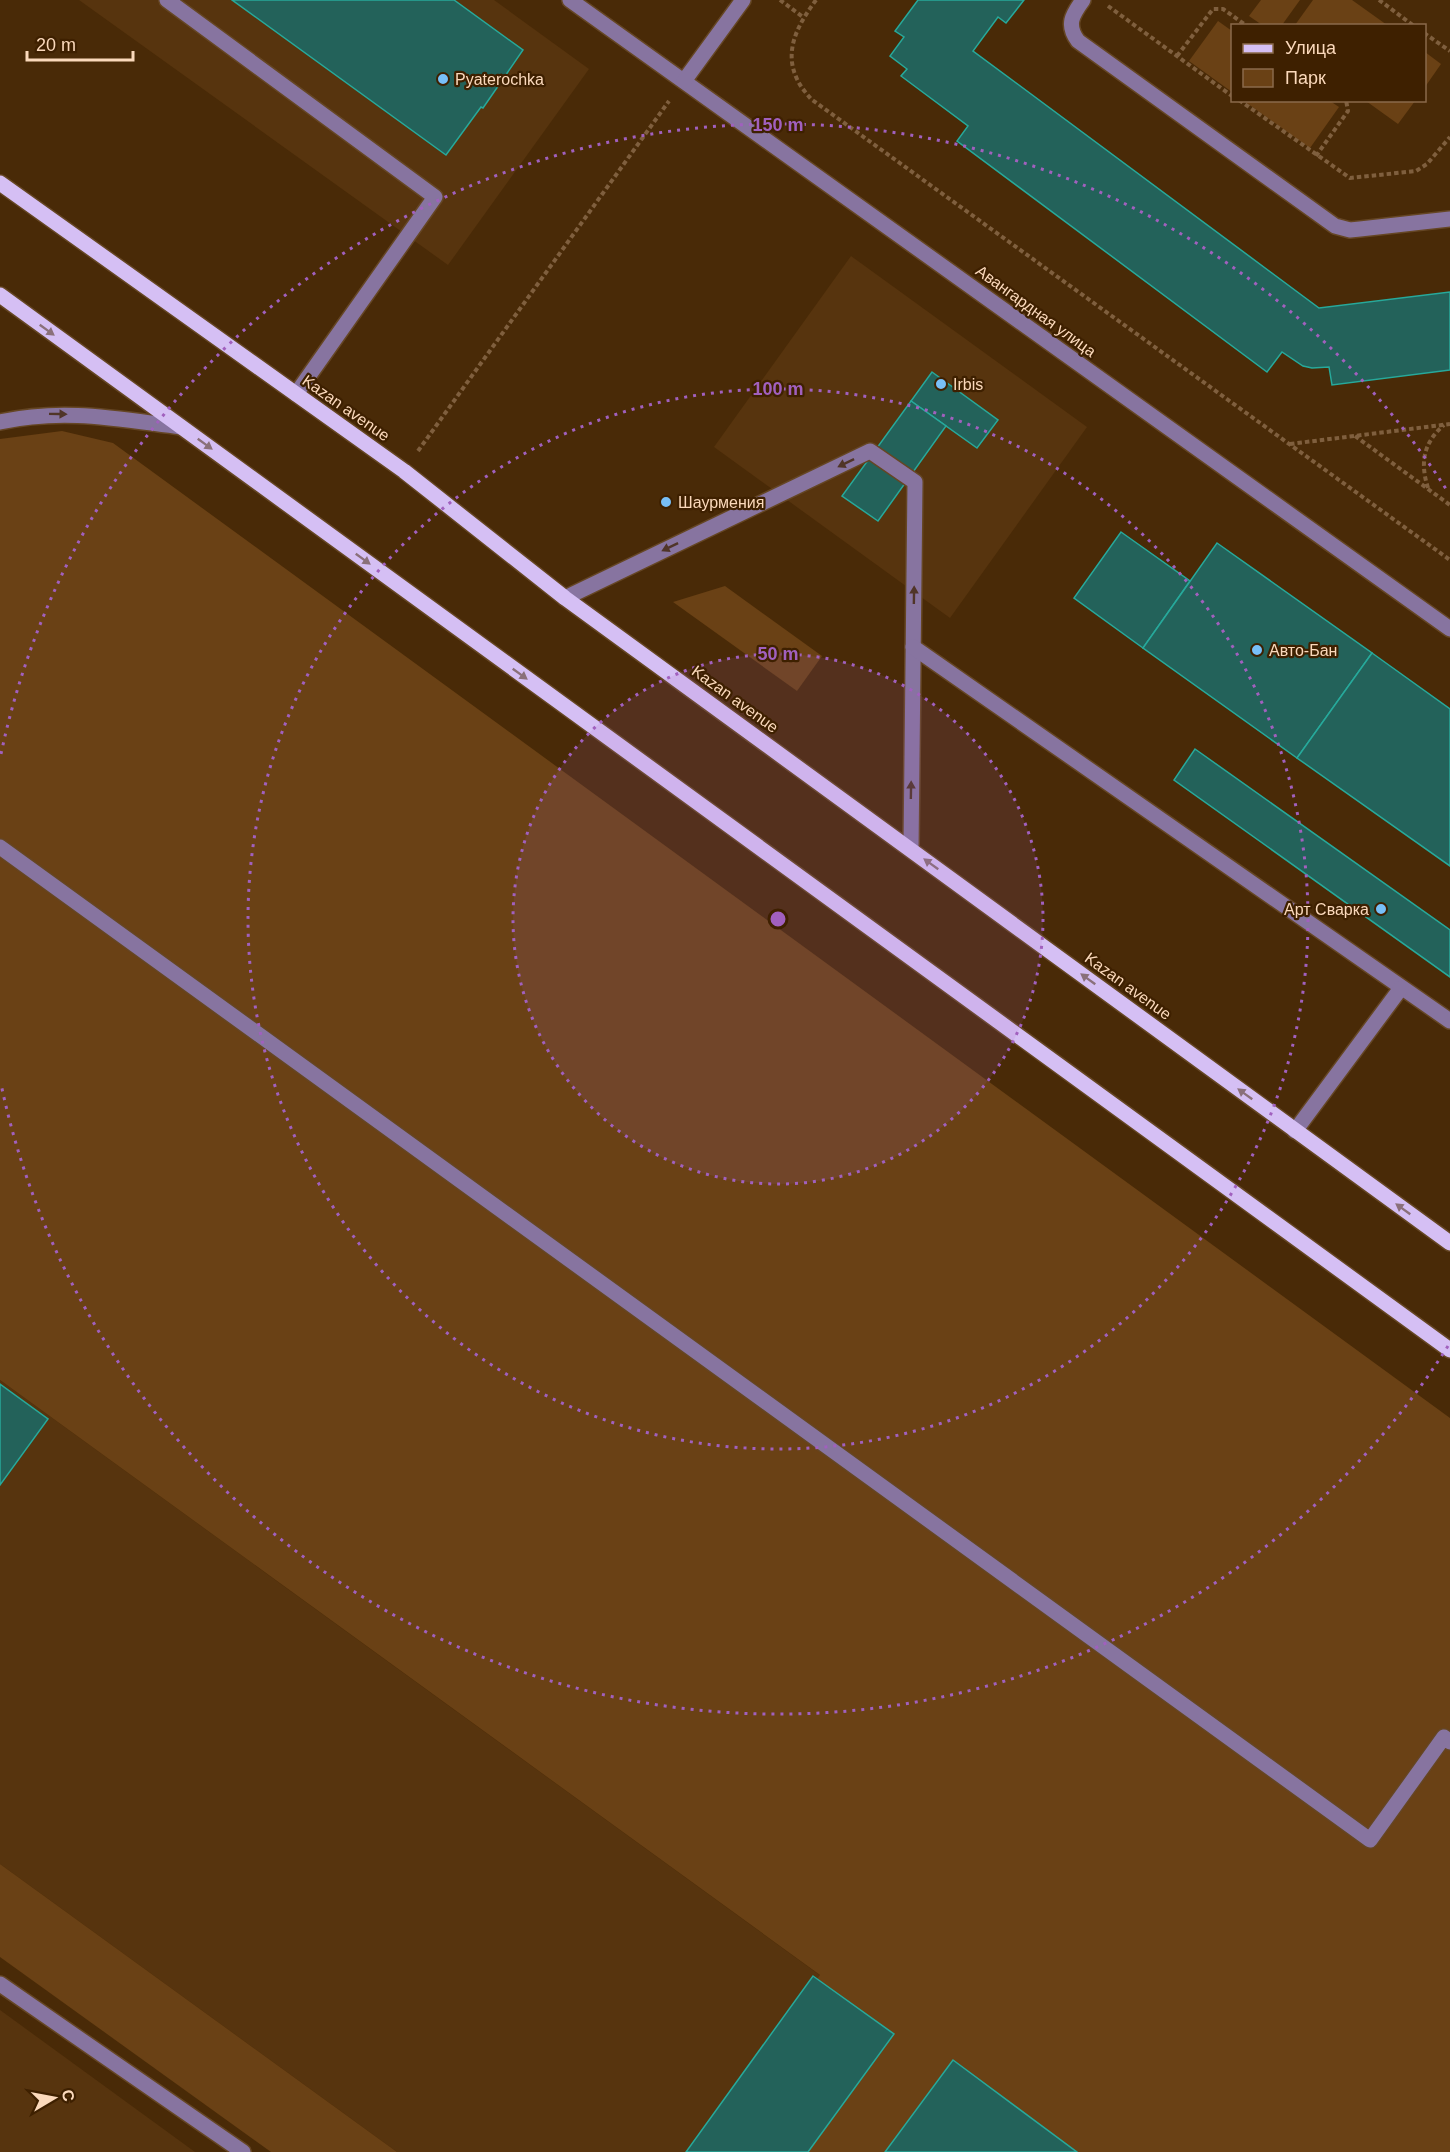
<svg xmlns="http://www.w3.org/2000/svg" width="1450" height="2152" viewBox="0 0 1450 2152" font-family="Helvetica,sans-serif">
<rect width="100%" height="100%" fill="#492a07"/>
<g fill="#57340e">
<path d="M79,0h415l95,69 -141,196z"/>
<path d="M851,256l236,171 -137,191 -236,-171z"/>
<path d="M0,1380l821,596 -129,176h-295l-397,-288z"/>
<path d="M0,2010l195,142h-195z"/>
</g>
<g fill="#6a4115">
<path d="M1261,0h39l-18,25h-20l-13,-9z"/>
<path d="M1313,0h39l35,25h-92z"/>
<path d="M1218,21l14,10v61l-43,-31z"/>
<path d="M1425,52l16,12 -16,23z"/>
<path d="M1244,101h86l9,6 -29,41z"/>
<path d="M1366,101h49l-17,23z"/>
<path d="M62,431l51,12 1337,975v734h-758l128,-177 -820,-595v-941z"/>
<path d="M725,586l97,70 -25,35 -124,-89z"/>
<path d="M0,1864l397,288h-126l-271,-195z"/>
</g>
<g fill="#23625a" stroke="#27a99b" stroke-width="1.5">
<path d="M232,0h222l69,50 -40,58 -2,-1 -35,48z"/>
<path d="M918,0h106l-18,23 -8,-6 -25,34 346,257 131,-16v78l-118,15 -3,-18 -17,1 -9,-2 -21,-14 -15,20 -310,-231 11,-15 -67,-50 6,-7 -17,-13 14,-19 -9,-6z"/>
<path d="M932,372l66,48 -21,28 -66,-47z"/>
<path d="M911,401l35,25 -68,95 -36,-25z"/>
<path d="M1121,532l69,49 -47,67 -69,-50z"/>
<path d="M1217,543l155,110 -75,105 -154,-110z"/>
<path d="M1372,653l78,56v157l-153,-108z"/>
<path d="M1195,749l255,181v47l-276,-197z"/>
<path d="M0,1384l48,35 -48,66z"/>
<path d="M813,1976l81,58 -86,118h-122z"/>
<path d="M953,2060l124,92h-192z"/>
</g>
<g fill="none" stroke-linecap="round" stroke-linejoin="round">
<defs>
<g id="minor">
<path d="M167,0l268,197 -139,197"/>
<path d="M570,0l880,629"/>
<path d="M1083,0c-11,15 -17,25 -5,41l257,185 15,4 10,-1 90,-10"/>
<path d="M684,81l59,-81"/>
<path d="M0,422c64,-14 117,-3 181,5"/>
<path d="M565,598l305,-147 45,31 -4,367"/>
<path d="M913,647l537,374"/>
<path d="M0,847l1370,993 74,-103 6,5"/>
<path d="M1295,1131l106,-143"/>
<path d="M0,1984l243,168"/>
</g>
<g id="major">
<path d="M0,183l404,288 161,127 885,645"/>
<path d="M0,295l1450,1055"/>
</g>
</defs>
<use href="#minor" stroke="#654624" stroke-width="18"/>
<use href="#major" stroke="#654624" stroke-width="18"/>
<g stroke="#7f5f3e" stroke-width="4" stroke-dasharray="4.5 3" stroke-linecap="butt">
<path d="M780,0l23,17"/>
<path d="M816,0c-17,23 -33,50 -19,79 3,7 9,14 14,20l639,461"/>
<path d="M1379,0l35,26"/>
<path d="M1108,6l124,90"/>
<path d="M1424,33l26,18"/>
<path d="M1177,56l36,-47h10l24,17"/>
<path d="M1239,100l111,78 66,-7 11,-7 23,-27"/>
<path d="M1316,156l32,-45 -2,-11"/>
<path d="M1355,436l95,69"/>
<path d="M1290,444l160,-20"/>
<path d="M418,451l251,-350"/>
<path d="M1428,488c-8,-25 -5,-45 16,-63"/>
</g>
<use href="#minor" stroke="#8774a0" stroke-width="15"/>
<use href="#major" stroke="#d5bff4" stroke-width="15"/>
</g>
<defs><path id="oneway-solid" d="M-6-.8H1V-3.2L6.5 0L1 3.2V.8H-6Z" transform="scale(1.5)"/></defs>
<g fill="#8a707a">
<use href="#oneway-solid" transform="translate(47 330) rotate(36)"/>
<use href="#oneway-solid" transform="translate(205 444) rotate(36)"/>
<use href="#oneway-solid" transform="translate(363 559) rotate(36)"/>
<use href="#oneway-solid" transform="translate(520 674) rotate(36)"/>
<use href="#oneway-solid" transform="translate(931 864) rotate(-144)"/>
<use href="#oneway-solid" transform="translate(1088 979) rotate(-144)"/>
<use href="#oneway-solid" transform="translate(1245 1094) rotate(-144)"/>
<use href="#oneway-solid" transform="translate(1403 1209) rotate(-144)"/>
</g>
<g fill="#503528">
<use href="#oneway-solid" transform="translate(58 414) rotate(1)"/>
<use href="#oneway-solid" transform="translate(846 463) rotate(154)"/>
<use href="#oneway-solid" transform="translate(670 547) rotate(154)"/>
<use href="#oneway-solid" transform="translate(914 595) rotate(-89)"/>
<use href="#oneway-solid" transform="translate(911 790) rotate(-89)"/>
</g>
<circle cx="778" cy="919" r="265" fill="#a160be" fill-opacity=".12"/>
<g fill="none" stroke="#a160be" stroke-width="3" stroke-dasharray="3 6">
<circle cx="778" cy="919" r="265"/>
<circle cx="778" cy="919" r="530"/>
<path d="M1448 1346A794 794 0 0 1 1 1084M1 754A794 794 0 0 1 1448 492"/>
</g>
<g fill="#78bff7" stroke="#3e2000" stroke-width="2">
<circle cx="443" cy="79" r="6"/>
<circle cx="941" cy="384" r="6"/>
<circle cx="666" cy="502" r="6"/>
<circle cx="1257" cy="650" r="6"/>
<circle cx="1381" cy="909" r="6"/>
</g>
<g text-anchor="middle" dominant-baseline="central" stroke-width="4.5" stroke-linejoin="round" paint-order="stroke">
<g font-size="16" fill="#fbd9bb" stroke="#3e2000" text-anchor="start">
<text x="455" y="79">Pyaterochka</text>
<text x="953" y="384">Irbis</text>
<text x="678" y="502">Шаурмения</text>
<text x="1269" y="650">Авто-Бан</text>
<text x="1369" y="909" text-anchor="end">Арт Сварка</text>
</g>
<g font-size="16" fill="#fbd9bb" stroke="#3e2000">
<text transform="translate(1036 311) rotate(36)">Авангардная улица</text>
<text transform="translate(346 408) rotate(35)">Kazan avenue</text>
<text transform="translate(735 699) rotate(36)">Kazan avenue</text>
<text transform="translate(1128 986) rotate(36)">Kazan avenue</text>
</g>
</g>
<circle cx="778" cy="919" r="9" fill="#a160be" stroke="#3e2000" stroke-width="3"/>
<g font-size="18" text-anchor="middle" font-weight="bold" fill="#a160be" stroke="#3e2000" stroke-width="4.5" stroke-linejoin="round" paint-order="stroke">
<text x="778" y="131">150 m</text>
<text x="778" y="395">100 m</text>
<text x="778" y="660">50 m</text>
</g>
<rect x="1231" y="24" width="195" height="78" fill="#3e2000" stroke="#8a6a4b" stroke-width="1.5"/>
<rect x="1243" y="44" width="30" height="9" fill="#d5bff4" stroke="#8a6a4b" stroke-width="1.5"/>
<text x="1285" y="54" font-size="18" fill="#fbd9bb">Улица</text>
<rect x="1243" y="69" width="30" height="18" fill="#6a4115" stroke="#8a6a4b" stroke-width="1.5"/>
<text x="1285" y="84" font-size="18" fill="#fbd9bb">Парк</text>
<g transform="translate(54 2098) rotate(80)" stroke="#3e2000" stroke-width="4.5" paint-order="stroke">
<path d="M0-4.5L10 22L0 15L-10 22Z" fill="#fbd9bb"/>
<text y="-9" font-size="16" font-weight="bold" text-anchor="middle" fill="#fbd9bb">С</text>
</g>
<path d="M27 51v9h106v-9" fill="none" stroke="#fbd9bb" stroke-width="3"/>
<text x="36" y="51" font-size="18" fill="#fbd9bb" stroke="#3e2000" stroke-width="4.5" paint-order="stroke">20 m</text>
</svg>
